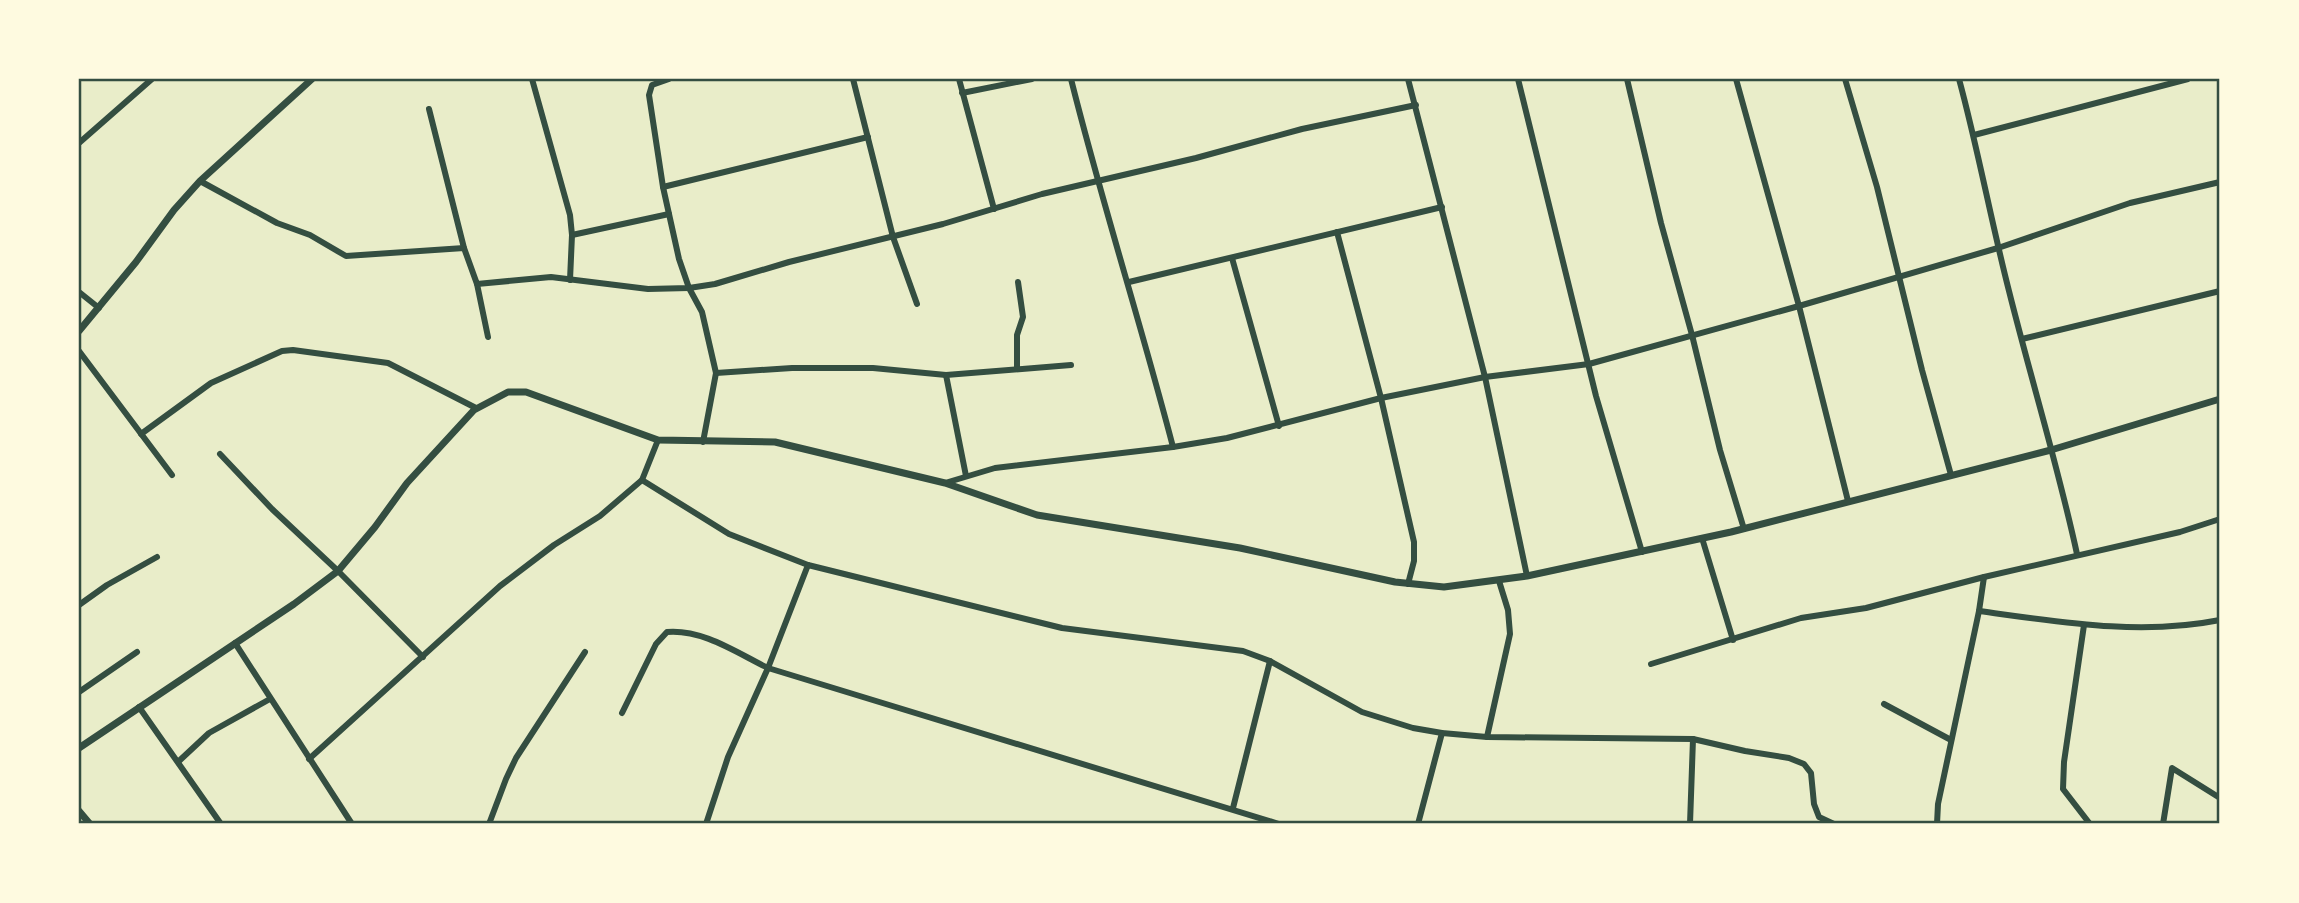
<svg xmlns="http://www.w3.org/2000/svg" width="2299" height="903" viewBox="0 0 2299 903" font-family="'Noto Serif',serif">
<rect width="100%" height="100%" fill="#e9edc9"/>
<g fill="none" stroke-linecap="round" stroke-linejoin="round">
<g stroke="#344e41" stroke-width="6">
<path d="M532,79l38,136 2,20 -2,45"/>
<path d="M669,79l-17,6 -3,10 14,92 16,72 10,29 13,24 14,61 -13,69"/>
<path d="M853,79l40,158 24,67"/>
<path d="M959,79l35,130"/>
<path d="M1071,79c31,124 70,245 102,368"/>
<path d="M1408,79l77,298 42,199"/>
<path d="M1518,79l78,317 46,156"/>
<path d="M1627,79l34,144 31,112 28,115 24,79"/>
<path d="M1736,79l63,227 49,195"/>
<path d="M1845,79l32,108 45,183 29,105"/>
<path d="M1959,79c19,70 32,142 50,212 22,88 49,175 68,263"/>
<path d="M962,93l70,-14"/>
<path d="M429,109l35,139"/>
<path d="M1974,135l214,-56"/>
<path d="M79,143l73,-64"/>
<path d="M200,181l77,42 33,12 36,21 118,-8 13,36 74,-7 97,12 41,-1 26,-4 74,-22 154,-38 99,-30 154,-36 106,-29 114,-24"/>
<path d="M663,187l205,-50"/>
<path d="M1337,232l44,166 33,144v19l-6,23"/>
<path d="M572,235l97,-21"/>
<path d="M1232,258l47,168"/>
<path d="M1129,282l313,-75"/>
<path d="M477,284l11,53"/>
<path d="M79,292l20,16"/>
<path d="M2022,339l198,-48"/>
<path d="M79,351l93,124"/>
<path d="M1017,368v-33l6,-18 -5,-35"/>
<path d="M716,373l76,-5h81l73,7 125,-10"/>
<path d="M946,375l20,101"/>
<path d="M141,434l70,-51 71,-32 11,-1 95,13 88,45"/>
<path d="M220,454l52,55 66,62 85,86"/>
<path d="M642,480l87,54 79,31 -40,103 -40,89 -22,67"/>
<path d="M945,483l50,-15 178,-21 54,-9 154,-40 104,-21 104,-13 210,-58 199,-58 132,-45 90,-21"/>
<path d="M1702,538l31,102"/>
<path d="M808,565l254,63 181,23 27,10 92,51 51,16 29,5 45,4 206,2 52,12 44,7 15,6 7,9 3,31 5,13 15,7"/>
<path d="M79,605l28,-20 50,-28"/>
<path d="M1979,611c81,11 161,25 241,9"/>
<path d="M2084,625l-20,137 -1,27 27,35"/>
<path d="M235,643l117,181"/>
<path d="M1651,664l150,-46 65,-10 118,-31 196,-45 40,-13"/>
<path d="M79,692l58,-40"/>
<path d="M1884,704l67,36"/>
<path d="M139,707l82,117"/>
<path d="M622,713l34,-69 11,-12c36,-3 70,21 101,36l511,156"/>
<path d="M1487,737l23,-103 -2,-24 -9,-29"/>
<path d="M309,759l191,-173 54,-41 46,-29 42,-36 16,-40"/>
<path d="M179,761l30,-28 61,-34"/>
<path d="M1233,808l37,-147"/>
<path d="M489,824l17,-45 10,-21 69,-106"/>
<path d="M1418,824l24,-91"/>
<path d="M1690,824l3,-85"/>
<path d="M1937,824l1,-20 41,-193 5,-34"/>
<path d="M2163,824l9,-56 48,30"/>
</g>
<g stroke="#344e41" stroke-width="7">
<path d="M79,331l57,-69 38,-52 26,-29 112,-102"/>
<path d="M79,748l215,-144 44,-33 37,-44 32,-44 67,-73 34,-18h18l132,48 117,2 170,41 92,32 203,33 155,34 49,5 83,-11 204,-44 320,-82 169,-51"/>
<path d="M79,811l11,13"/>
</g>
</g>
<rect width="2299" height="903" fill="none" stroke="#fefae0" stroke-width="161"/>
<rect x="80" y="80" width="2138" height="742" fill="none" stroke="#344e41" stroke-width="2.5"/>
</svg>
